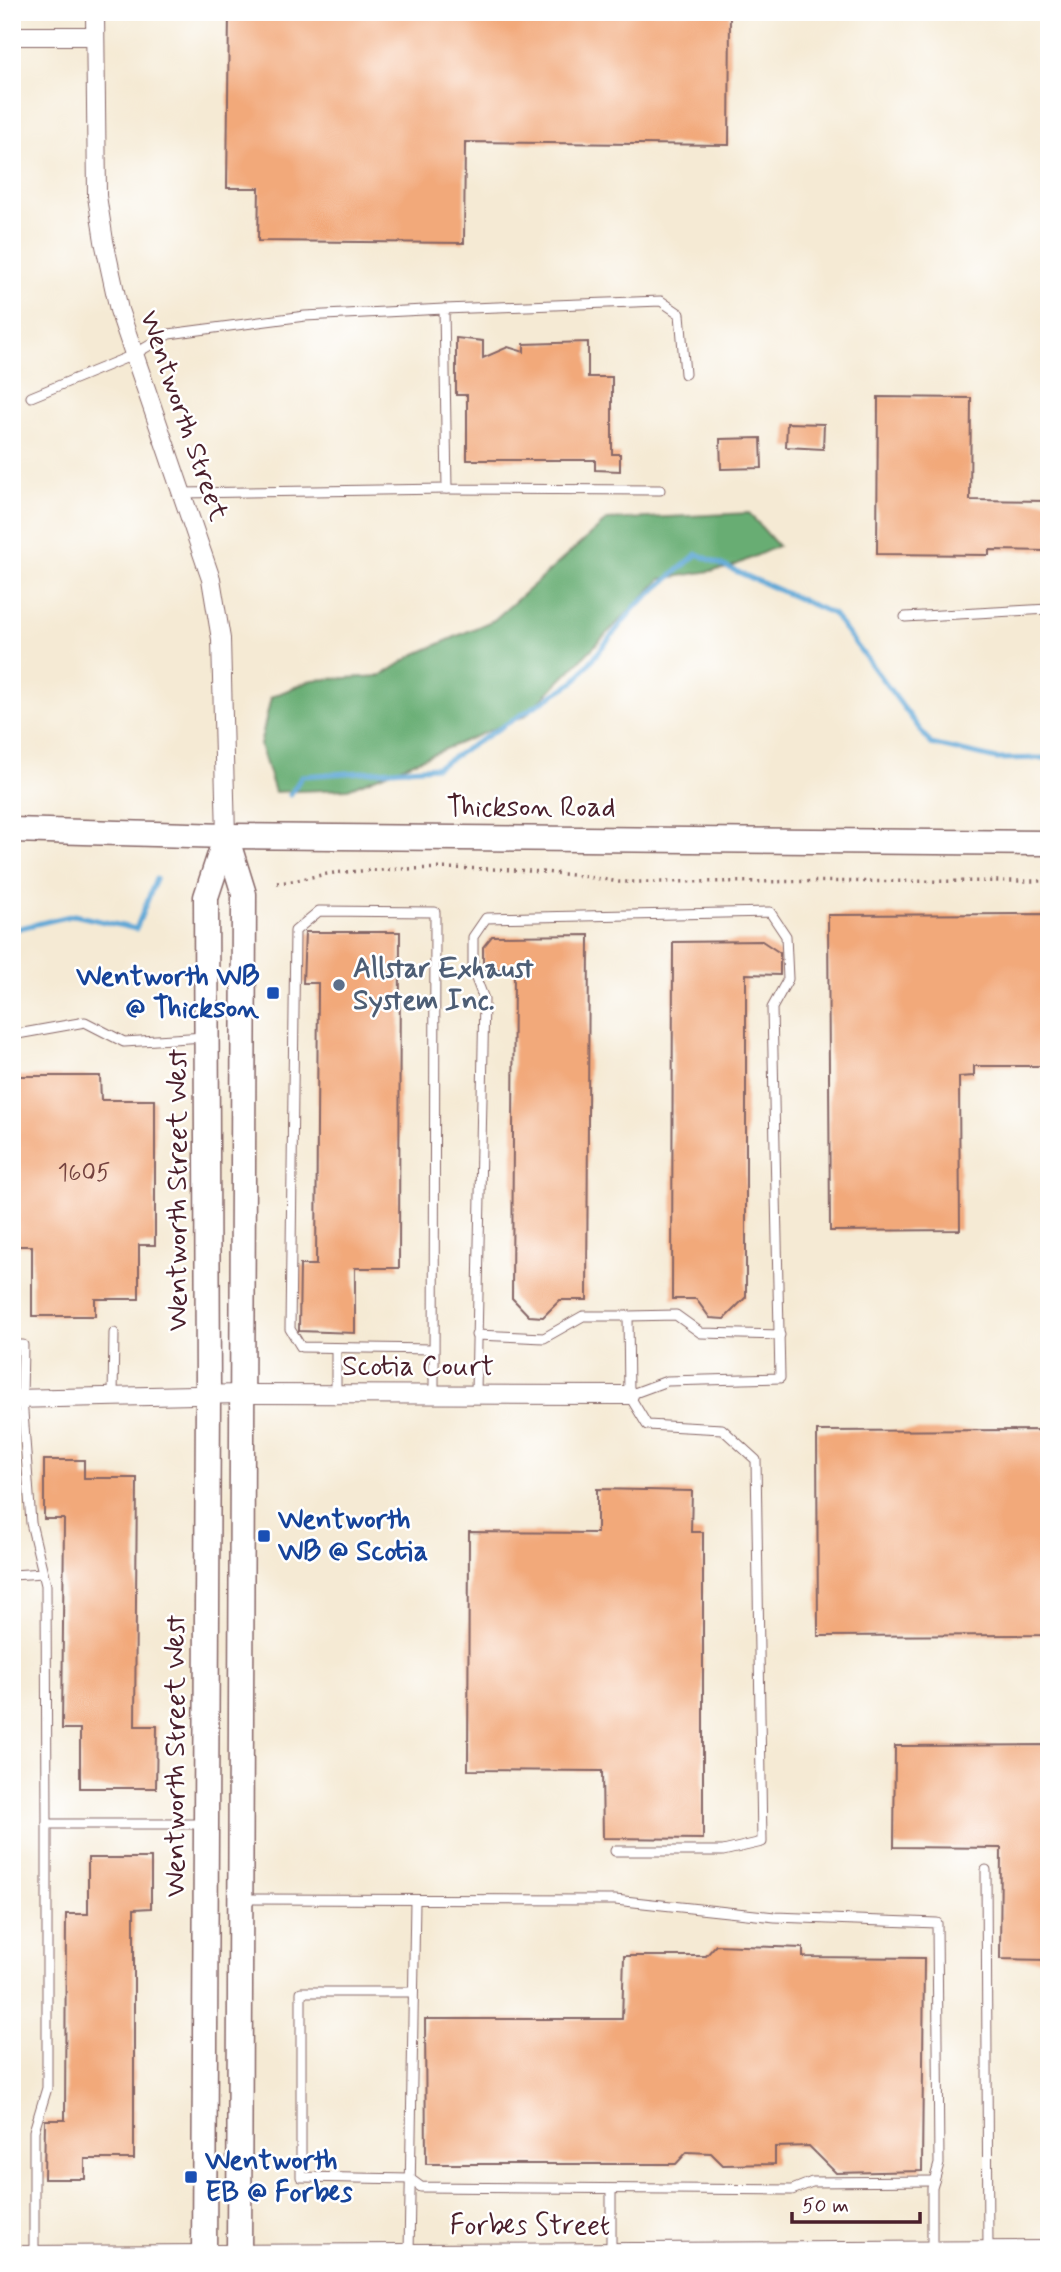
<svg xmlns="http://www.w3.org/2000/svg" width="1061" height="2272" viewBox="0 0 1061 2272" font-family="Mynerve,sans-serif">
<rect width="100%" height="100%" fill="#fff"/>
<filter id="ink" filterUnits="userSpaceOnUse"><feTurbulence type="fractalNoise" baseFrequency=".0143" numOctaves="2"/><feDisplacementMap in="SourceGraphic" scale="14" xChannelSelector="R" yChannelSelector="G"/><feConvolveMatrix kernelMatrix="1 2 1 2 8 2 1 2 1" color-interpolation-filters="sRGB"/></filter>
<filter id="wash" filterUnits="userSpaceOnUse"><feTurbulence type="fractalNoise" baseFrequency=".00686" numOctaves="4" result="noise"/><feDisplacementMap in="SourceGraphic" scale="28" xChannelSelector="R" yChannelSelector="G"/><feGaussianBlur stdDeviation="1.57" result="paint"/><feColorMatrix in="noise" values="0 0 0 0 0 0 0 0 0 0 0 0 0 0 0 0 0 1.4 0 .05"/><feComposite in="paint" operator="in"/></filter>
<g filter="url(#wash)">
<rect width="100%" height="100%" fill="#f5ead4"/>
<path fill="#67ad73" stroke="#58664f" stroke-width="2" d="M749,513l29,33 -49,22 -68,11 -136,137 -177,73 -73,3 -15,-47 11,-48 41,-17 69,-4 33,-21 80,-35 113,-100z"/>
<g fill="none" stroke-linecap="round" stroke-linejoin="round">
<g stroke="#5fa7d6" stroke-width="5">
<path d="M290,795l12,-19 135,-9 137,-85 61,-75 62,-53 136,60 98,130 66,15 52,-1"/>
<path d="M12,930l62,-15 62,14 20,-50"/>
</g>
</g>
<g id="blocks">
<g fill="#f2a97a">
<path d="M229,12h501l-1,133 -264,-3 -1,101 -206,-2 1,-53h-32z"/>
<path d="M456,338l27,3v17l25,-11 16,5v-8l64,-2v35h24v77h8v17l-25,-1v-10h-128v-65h-11z"/>
<path d="M878,397l93,1 -1,102 79,1v50l-60,-1v5l-112,-1z"/>
<path d="M787,423l37,1 -1,25 -37,-2z"/>
<path d="M761,438l1,30 -41,1 -1,-30z"/>
<path d="M1049,914v152h-75v10l-15,1 1,153 -130,1 -2,-316z"/>
<path d="M305,932h95l-1,336h-44v65l-56,-2 1,-66h16l2,-282h-15z"/>
<path d="M589,935l-2,365h-27l-17,17 -14,-1 -17,-18 2,-329h-31v-22l9,-11z"/>
<path d="M762,941l18,12v22l-34,-1v323l-22,22 -14,-1 -14,-19h-24l1,-357z"/>
<path d="M12,1076h88l1,24h54v145h-16v54h-44v17h-63v-70h-20z"/>
<path d="M1049,1430v205l-231,1 -1,-205z"/>
<path d="M44,1460h40v18h53l-2,248h22l-1,62h-76v-59h-18l2,-210h-20z"/>
<path d="M597,1489l95,2 -1,41h12v307l-100,-1 -1,-67 -134,-1 1,-238 128,1z"/>
<path d="M1049,1745v215l-49,-1 1,-111 -107,-1 1,-101z"/>
<path d="M88,1858h63v50l-17,1v250h-49v20h-41l1,-59h20l1,-206h22z"/>
<path d="M716,1945l87,3v9l121,1 -2,213 -86,2 -27,-27 -34,1v17l-52,1 -12,-12 -24,-1 -11,12h-250l-1,-145h197l2,-63h82z"/>
</g>
</g>
</g>
<g filter="url(#ink)">
<use href="#blocks" fill-opacity="0" stroke="#866666" stroke-width="2"/>
<g fill="none" stroke-linecap="round" stroke-linejoin="round">
<defs>
<g id="service">
<path d="M31,397l102,-42 36,-21 136,-18 139,-7"/>
<path d="M660,490l-213,-1 -3,-180 217,-8 19,13 5,60"/>
<path d="M183,493l264,-4"/>
<path d="M905,617l144,-8"/>
<path d="M12,1035l73,-13 39,20 81,-5"/>
<path d="M628,1316l48,-1 25,18 79,2"/>
<path d="M476,1335l68,3 39,-22h45l1,79 18,30 75,4 34,31 6,382 -39,9h-108"/>
<path d="M12,1345h11l-1,53 9,125 15,62 1,239h158"/>
<path d="M336,1348v47"/>
<path d="M433,1349l-132,-2 -11,-18 5,-398 24,-20 116,1 -1,481"/>
<path d="M476,1392l8,-393 -11,-28v-34l13,-19 284,-6 16,24 2,43 -16,29 8,370 -113,3 -38,14"/>
<path d="M113,1396l1,-63"/>
<path d="M12,1575l31,-2"/>
<path d="M986,1870l2,381"/>
<path d="M243,1899l372,1 160,17 162,6 2,241 -7,24v63"/>
<path d="M413,1992h-112v185l109,2 11,8 371,3 20,-8 122,-1"/>
<path d="M409,2253l6,-352"/>
<path d="M611,2254v-64"/>
<path d="M34,2255v-124l13,-43v-264"/>
</g>
<g id="minor">
<path d="M95,12l2,184 7,45 15,69 92,269 10,60 5,197"/>
<path d="M12,36h83"/>
<path d="M12,1399l229,-5 388,1"/>
<path d="M12,2255l1037,-5"/>
</g>
<g id="secondary">
<path d="M12,830l214,6 823,7"/>
<path d="M226,836l18,58 -5,1366"/>
<path d="M204,2260l4,-866 -2,-497 20,-61"/>
</g>
</defs>
<use href="#service" stroke="#866666" stroke-width="11"/>
<use href="#minor" stroke="#866666" stroke-width="20"/>
<use href="#secondary" stroke="#866666" stroke-width="27"/>
<path stroke="#866666" stroke-width="3.5" stroke-dasharray="2 5" stroke-linecap="butt" d="M277,883c23,-2 45,-10 69,-11 89,-6 184,-6 273,10l430,-1"/>
<use href="#service" stroke="#fff" stroke-width="9"/>
<use href="#minor" stroke="#fff" stroke-width="18"/>
<use href="#secondary" stroke="#fff" stroke-width="24"/>
</g>
</g>
<circle fill="#5c6f8a" stroke="#fff" stroke-width="2.5" cx="339" cy="985" r="7"/>
<g fill="#1a4fb4" stroke="#fff" stroke-width="2.5">
<rect x="266" y="986" width="14" height="14" rx="3.5"/>
<rect x="257" y="1529" width="14" height="14" rx="3.5"/>
<rect x="184" y="2170" width="14" height="14" rx="3.5"/>
</g>
<g text-anchor="middle" dominant-baseline="central" stroke-width="5" stroke-linejoin="round" paint-order="stroke">
<g font-size="24" fill="#74423f">
<text x="84" y="1173">1605</text>
</g>
<g font-size="28" fill="#4a1f2b" stroke="#fff">
<text transform="translate(183 416) rotate(71)">Wentworth Street</text>
<text x="531" y="808">Thickson Road</text>
<text transform="translate(178 1190) rotate(-90)">Wentworth Street West</text>
<text x="418" y="1367">Scotia Court</text>
<text transform="translate(176 1756) rotate(-90)">Wentworth Street West</text>
<text x="530" y="2226">Forbes Street</text>
</g>
<g font-size="28" font-weight="bold" fill="#4e5e75" stroke="#fff" text-anchor="start">
<text x="353" y="969">Allstar Exhaust<tspan x="353" dy="32">System Inc.</tspan></text>
</g>
<g font-size="28" font-weight="bold" fill="#164399" stroke="#fff" text-anchor="start">
<text x="259" y="977" text-anchor="end">Wentworth WB<tspan x="259" dy="32">@ Thickson</tspan></text>
<text x="278" y="1520">Wentworth<tspan x="278" dy="32">WB @ Scotia</tspan></text>
<text x="205" y="2161">Wentworth<tspan x="205" dy="32">EB @ Forbes</tspan></text>
</g>
</g>
<rect width="1061" height="2272" fill="none" stroke="#fff" stroke-width="42"/>
<path d="M792 2212v10h128v-10" fill="none" stroke="#4a1f2b" stroke-width="3.5"/>
<text x="802" y="2212" font-size="21" fill="#4a1f2b" stroke="#ffffff" stroke-width="5" paint-order="stroke">50 m</text>
</svg>
